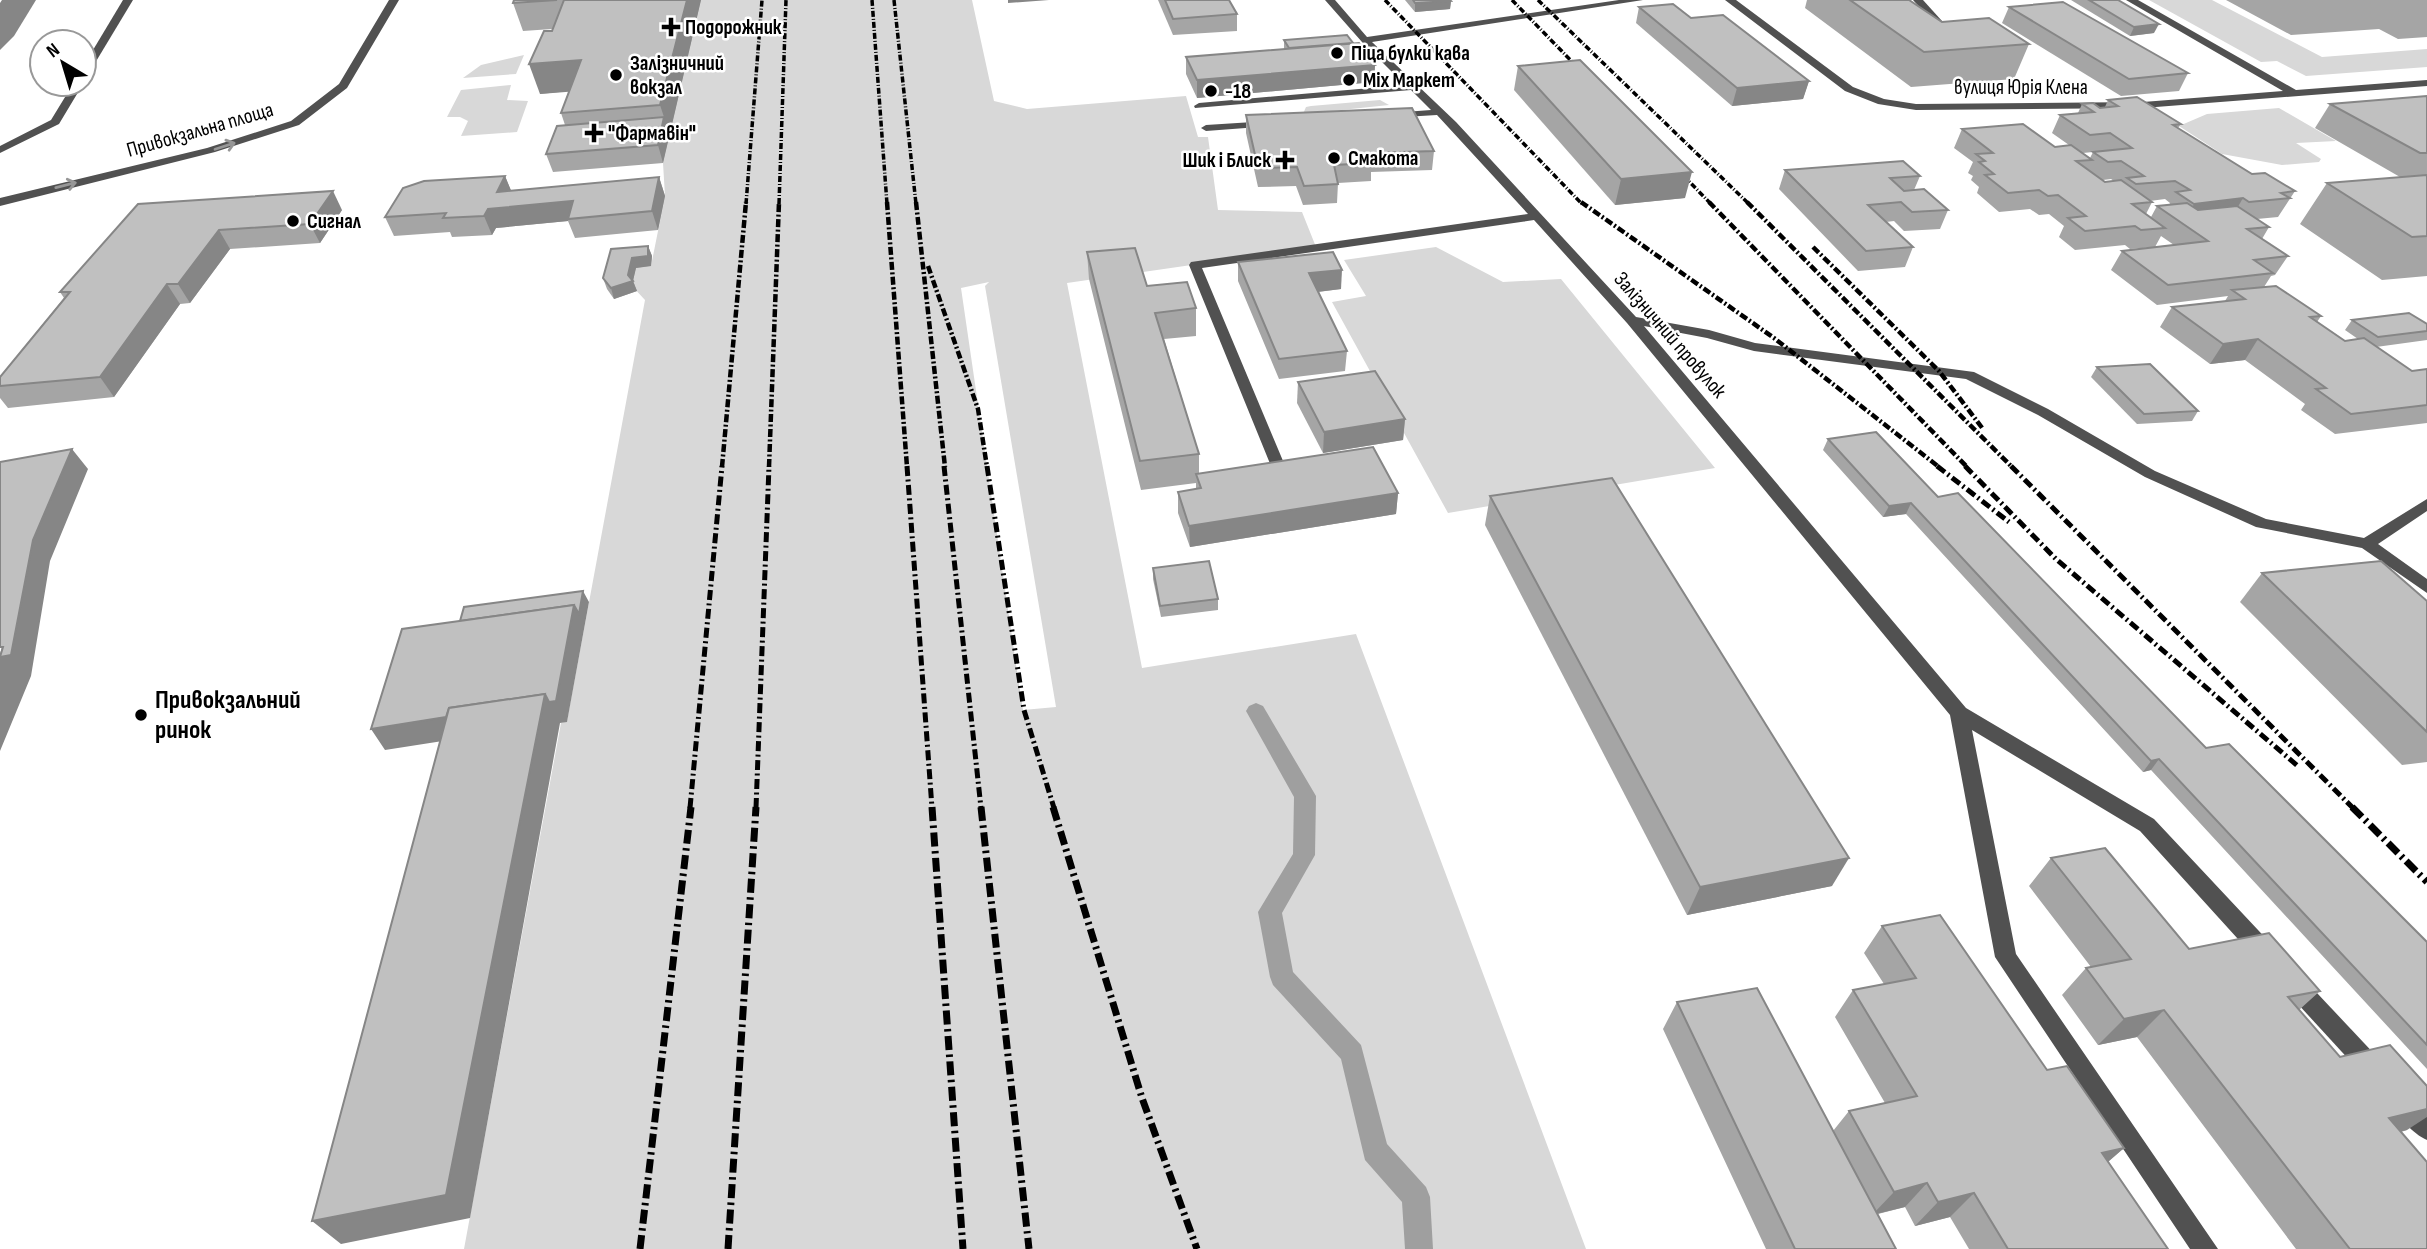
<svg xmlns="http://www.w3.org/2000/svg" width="2427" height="1249" viewBox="0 0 2427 1249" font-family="'Sofia Sans Condensed',sans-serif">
<rect width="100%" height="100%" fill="#fff"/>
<g fill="#d8d8d8" fill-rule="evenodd">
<path d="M701,0h271l22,101 33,8 159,-13 12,41h10l10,73 84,2 14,35 -249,36 75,385 214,-34 230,615h-1122l97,-526 6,-2 78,-421 -13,-14 4,-18 15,-2 14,-70 -2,-33zM989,282l-4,4 71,421 -33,3 -6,-39 -56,-383z"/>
<path d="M2149,0h63l110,57 105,-8v18l-121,9 -29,-15 -16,1z"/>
<path d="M524,55l-8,19 -53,4 18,-13z"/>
<path d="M511,85l-4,15 21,1 -11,31 -56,4 7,-15 -8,-4h-13l14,-27z"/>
<path d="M1380,100l9,5 -86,9 3,-7 5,-1z"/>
<path d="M2279,108l57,33 -40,2 25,16 -2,3 -37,3 -60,-11 -43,-28 28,-12z"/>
<path d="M1436,247l67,35 58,-3 154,189 -267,45 -116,-211 34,-6 -22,-36z"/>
</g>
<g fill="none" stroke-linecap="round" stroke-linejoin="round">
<path fill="#9f9f9f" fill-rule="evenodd" d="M1256,703l7,3 53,90 -1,59 -33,58 11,59 68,73 26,99 39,43 4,10 3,52h-28l-3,-47 -37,-42 -24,-101 -68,-74 -3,-8 -12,-65 35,-58 1,-57 -48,-86 3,-5z"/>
<g fill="#515151" fill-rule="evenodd">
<path d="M123,0h10l-44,73 -5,3v-11z"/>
<path d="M389,0h10l-52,88 -48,37 -84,27 -215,54v-8l207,-50 84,-27 48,-37z"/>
<path d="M1325,0h10l32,37 252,-37h24l-271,42 84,80 180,195 73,13 46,13 219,29 74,37 107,62 111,48 98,19 63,-39v12l-49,33 49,35v14l-65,-45 -106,-21 -111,-50 -107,-62 -72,-36 -212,-28 -47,-13 -63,-12 322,382 188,111 119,127 3,7 -3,7 -8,3 -8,-3 -117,-129 -168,-101 44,224 202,295h-28l-195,-292 -45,-242 -323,-392 -93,-103 -332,48 84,200 -8,5 -5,-2 -84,-206 2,-3 337,-48 -91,-99 -50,3 -1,-2 5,-3 40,-3 -20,-20 -216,18 -1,-2 5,-3 206,-18 -43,-43z"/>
<path d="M1725,0h11l117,87 31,12 32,5 227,-2 140,-11 -157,-91h12l158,90 131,-10v6l-284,22 -227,2 -38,-6 -33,-13z"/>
<path d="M1913,0h10l19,21v4h-6z"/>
<path d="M73,84h10l-24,40 -59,29v-7l51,-26z"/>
<path d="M1269,121l4,1v4l-67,5 -5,-3 5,-3z"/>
<path d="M2293,973l8,3 79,84 4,8 -4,8 -8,3 -8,-3 -79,-86 -3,-7 3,-7z"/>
<path d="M2405,1092l8,4 14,14v30c-14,-6 -28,-22 -34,-36l4,-8z"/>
</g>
<g stroke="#000" stroke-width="3.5" stroke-dasharray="6 2 1 2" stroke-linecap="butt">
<path d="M872,0l15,204"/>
<path d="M894,0l22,204"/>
<path d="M1385,0l197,204"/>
<path d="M1512,0l74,76"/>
<path d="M1538,0l211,204"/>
<path d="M1676,168l35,36"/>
<path d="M746,204l16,-204"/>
<path d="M779,204l7,-204"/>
</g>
<g stroke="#000" stroke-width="4.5" stroke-dasharray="8 2.5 2 2.5" stroke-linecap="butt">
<path d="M887,202l20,265"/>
<path d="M916,202l29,265"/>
<path d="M1581,202l193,136 165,129"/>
<path d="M1709,202l258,265"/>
<path d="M1747,202l265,265"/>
<path d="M1813,247l126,124 44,58"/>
<path d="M928,266l50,143 9,58"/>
<path d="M722,467l24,-265"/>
<path d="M769,467l10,-265"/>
</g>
<g stroke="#000" stroke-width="5" stroke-dasharray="10 3.5 2 3.5" stroke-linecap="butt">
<path d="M907,466l25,342"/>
<path d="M944,466l37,342"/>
<path d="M987,466l37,244 30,98"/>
<path d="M1937,466l72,56"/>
<path d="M1965,466l91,93 243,208"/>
<path d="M2011,466l342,342"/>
<path d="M690,808l32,-342"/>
<path d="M756,808l13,-342"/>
</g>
<g stroke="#000" stroke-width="7" stroke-dasharray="14 4.5 2.5 4.5" stroke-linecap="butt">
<path d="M932,807l31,442"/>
<path d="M981,807l48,442"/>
<path d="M1053,807l89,291 55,151"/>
<path d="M2352,807l75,75"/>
<path d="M640,1249l51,-442"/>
<path d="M728,1249l28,-442"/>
</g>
</g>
<g fill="#a5a5a5" fill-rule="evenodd">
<path d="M514,0h187l-38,163 -110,9 -7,-18 19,-29 -4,-12 8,-22 -29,3 12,-65 -29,2 -10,-28z"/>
<path d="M1158,0h71l8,14v17l-64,4z"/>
<path d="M1405,0h45l1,1 -1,8 -35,3z"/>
<path d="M1807,0h102l33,22 87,22 -15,35 -103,8 -106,-79z"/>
<path d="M2071,0h47l36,33 -24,3z"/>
<path d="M2226,0h201v37l-29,2 -19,-10 -88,6z"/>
<path d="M1639,7l52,11 118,63 -6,18 -71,7 -96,-83z"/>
<path d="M2009,7l179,66 -9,18 -58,5 -119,-73z"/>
<path d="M1284,40l69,3 22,22 -1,17 -177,16 -11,-24v-17l98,-8z"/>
<path d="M1518,66l167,132 -70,7 -101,-115z"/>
<path d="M2427,96v180l-45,4 -82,-56 27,-41 73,-6 -85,-49 15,-24z"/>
<path d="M2108,100l73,24 -3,4 74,46 43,17 -17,26 -21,2 12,8 -7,12 26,17 -13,19 -4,1 -7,11 57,29 -4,6 28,19 13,-2 -13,-9 7,-10 75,4v16l-51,7 36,24 15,-2v54l-92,11 -34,-24 4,-6 -60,-44 -35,4 -50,-37 12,-20 53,-6 3,-5 -71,9 -46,-35 11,-19 52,-6 -13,-9 -6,11 -25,2 -5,-4 -50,5 -16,-13 5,-11 -15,-12 -10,1 -9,-6 -31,3 -22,-19 2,-6 -8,-7 2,-4 -5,-3 5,-11 -19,-14 8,-19 93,18 14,-2 -17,-12 8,-18 18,-2 4,-9 18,4 5,-1zM2093,152l-3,6 -7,-5zM2111,179l3,2 -9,1 -2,-2zM2165,199l5,4 -1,2 -12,1 -6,11 -5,-3 6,-12 -2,-1z"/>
<path d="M1246,115l188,36 -2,19 -61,2v9l-33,2 -1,20 -34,2 -7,-19 -38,1 -12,-54z"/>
<path d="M1785,170l135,6 -6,14 34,20 -8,19 -36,2 -10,-10 -8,1 27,25 -8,20 -47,4 -79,-82z"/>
<path d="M505,176l6,15 148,-14 6,19 -7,34 -83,8 -7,-17 -72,7 -4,7 -40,2 -2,-5 -56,4 -9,-19z"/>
<path d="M138,204l204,6 -22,33 -90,6 -40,54 -10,1 -66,93 -106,11 -8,-10v-21l64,-79 -4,-6z"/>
<path d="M648,246l4,10 -1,10 -15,2 -3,13 4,10 -23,8 -7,-10 -4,-11z"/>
<path d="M1087,252l60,34 49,22v28l-32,3 35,115v20l199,19 -2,21 -206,33 -12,-34v-21l18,-3v-6l-55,7 -52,-211z"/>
<path d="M1238,262l103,27 -23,3 29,59 -2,20 -66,8 -41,-98z"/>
<path d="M2097,367l101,44 -6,10 -55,3 -46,-47z"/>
<path d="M1298,382l107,37 -2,21 -80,13 -26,-50z"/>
<path d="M1828,439l110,58 268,251 221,194v127l-276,-299 -8,2 -237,-258 -23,3 -60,-67z"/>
<path d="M1490,496l342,390 -145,29 -202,-390z"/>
<path d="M1153,568l65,31v11l-57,7 -8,-38z"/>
<path d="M2262,573l165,28v161l-25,3 -162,-163z"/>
<path d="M2051,858l138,91 131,42 -21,19 41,47 67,73 -6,2 26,117h-131l-159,-212 -39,8 -36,-50 24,-27 5,-1 -62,-81z"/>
<path d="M1882,926l165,144 77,78 -16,14 60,87h-199l-19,-32 -35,9 -10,-19 -27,7 18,35h-130l-103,-220 14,-27 156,129 16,-20 36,-8 -50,-86 18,-27 31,-6 -20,-31z"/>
</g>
<g fill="#868686">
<path d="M2,0h34l-22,36 -14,14v-47z"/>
<path d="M687,0h14l-38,163 -5,-18 6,-28 -4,-12z"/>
<path d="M1008,0h41l-41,3z"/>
<path d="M1451,1l-1,8 -35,3v-9z"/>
<path d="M2159,24l-5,9 -24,3 4,-9z"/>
<path d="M581,60l10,30 -51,4 -11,-30z"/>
<path d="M1375,65l-1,17 -177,16v-18z"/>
<path d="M1809,81l-6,18 -71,7 5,-18z"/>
<path d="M1692,172l-7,26 -70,7 6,-26z"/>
<path d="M505,176l8,19 60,6 -5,18v2l-72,7 -4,7 -8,-19z"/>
<path d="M659,177l6,19 -7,34 -6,-19z"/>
<path d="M333,191l9,19 -22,33 -10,-19z"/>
<path d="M2243,198l-11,19 -48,6 10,-19z"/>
<path d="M219,230l11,19 -40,54 -12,-19z"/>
<path d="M648,246l4,10 -1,10 -15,2 -3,13 4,10 -23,8 -3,-11 17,-13 4,-17z"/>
<path d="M1342,270l-1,19 -33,4 1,-20z"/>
<path d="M167,284l13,20 -66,93 -14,-20z"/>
<path d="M2258,339l-13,21 -35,4 13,-20z"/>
<path d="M1405,419l-2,21 -80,13 1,-21z"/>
<path d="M72,449l16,20 -38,92 -19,115 -31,75v-97l33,-114z"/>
<path d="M1398,493l-2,21 -206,33 -1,-21z"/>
<path d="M1911,503l-5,11 -23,3 6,-11z"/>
<path d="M583,591l6,11 -22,120 -7,1 -90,495 -129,26 -29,-23 227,-495 -154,24 -14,-21 174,-35 29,-89z"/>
<path d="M2159,759l-8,11 -8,2 8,-11z"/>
<path d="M1849,858l-17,28 -145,29 13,-28z"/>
<path d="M2164,1010l-27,27 -39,8 26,-26z"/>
<path d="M2427,1109v8l-20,13 -53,13 35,-25z"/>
<path d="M2124,1148l-28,24 6,-19z"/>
<path d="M1927,1183l-22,24 -33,8 22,-23z"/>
<path d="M1974,1193l-24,24 -35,9 23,-24z"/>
</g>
<g fill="#c0c0c0" stroke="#868686" stroke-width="2">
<path d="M514,0h43l-44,3z"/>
<path d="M564,0h123l-27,105 -99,8 20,-53 -52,4 15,-33h8z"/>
<path d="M1165,0h64l8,14 -64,5z"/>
<path d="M1413,0h37l1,1 -36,2z"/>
<path d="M1850,0h59l33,22 47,-4 40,26 -105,8z"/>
<path d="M2089,0h29l41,24 -25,3z"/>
<path d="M2063,2l125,71 -59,6 -120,-72z"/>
<path d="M1673,4l18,14 32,-3 86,66 -72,7 -98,-81z"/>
<path d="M1347,35l6,8 -64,5 -5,-8z"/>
<path d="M1359,43l16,22 -178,15 -11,-23z"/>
<path d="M1580,60l112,112 -71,7 -103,-113z"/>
<path d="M2427,96v57h-7l-90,-49z"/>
<path d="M2137,97l44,27 -8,1 79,49 13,-1 30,18 -14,2 9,5 -41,4 -6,-4 -49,6 -18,-12 14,-2 -15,-9 -39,3 -9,-6 17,-2 -23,-15 -13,1 -15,-10 39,-4 -22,-15 -20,2 -30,-20 34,-3 -12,-8 11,-1 7,5 18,-2 -10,-6z"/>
<path d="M1412,108l22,43 -63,2 1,10 -38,2 4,19 -34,2 -7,-19 -39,1 -12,-53z"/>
<path d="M664,117l-6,28 -112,9 11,-28z"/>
<path d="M2023,124l32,23 16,-2 21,15 -16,1 29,21 16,-2 31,22 -20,2 33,24 -24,2 -6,-4 -50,5 -17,-13 18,-2 -28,-21 -10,1 -9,-6 -31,3 -23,-18 9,-1 -15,-12 6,-1 -9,-7 17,-1 -31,-24z"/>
<path d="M1903,161l17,15 -30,2 14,13 20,-2 24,21 -36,2 -11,-10 -33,3 45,42 -47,4 -81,-81z"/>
<path d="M2427,175v61l-15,1 -85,-54z"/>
<path d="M505,176l-8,16 162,-15 -7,34 -84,8 5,-18 -85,8 -4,7 -41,2 3,-5 -61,4 18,-29 21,-7z"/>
<path d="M333,191l-23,33 -91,6 -41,54h-11l-67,93 -100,9v-9l70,-85h-10l78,-88z"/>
<path d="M2187,203l11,7 39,-4 32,21 -22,2 41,27 -34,4 19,13 -105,12 -46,-34 86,-10 -51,-35z"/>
<path d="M648,246v10l-16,2 -4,17 5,6 -22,7 -8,-10 8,-29z"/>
<path d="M1135,248l12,38 40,-4 9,26 -41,5 44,141 -59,7 -53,-209z"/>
<path d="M1333,252l9,18 -33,3 38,78 -68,8 -41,-97z"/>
<path d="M2276,286l45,30 -11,1 35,24 19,-3 48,33 15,-2v36l-76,9 -35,-25 10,-1 -68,-49 -35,5 -51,-37 73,-8 -13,-9z"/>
<path d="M2409,313l18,11v7l-49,6 -26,-17z"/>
<path d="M2150,364l48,47 -54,3 -47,-47z"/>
<path d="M1375,371l30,48 -81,13 -26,-50z"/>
<path d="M1876,432l62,65 20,-4 248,255 23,-4 198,198v103l-268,-286 -8,2 -240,-258 -22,3 -61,-67z"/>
<path d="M1373,447l25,46 -209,33 -11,-34 23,-4 -5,-14z"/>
<path d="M72,449l-39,91 -22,115 -11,2 3,-10h-3v-185z"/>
<path d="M1612,478l237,380 -149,29 -210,-391z"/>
<path d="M1209,561l9,38 -58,7 -7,-38z"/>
<path d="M2381,561l46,40v131l-165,-159z"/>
<path d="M583,591l-4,23 -5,-9 -114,16 4,-14z"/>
<path d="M574,605l-18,96 -7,1 -4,-8 -96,14 -3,9 -75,12 31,-100z"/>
<path d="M545,694l-99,501 -134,26 137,-513z"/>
<path d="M2105,848l84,101 80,-16 51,58 -32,6 52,60 50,-12 37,41v23l-38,9 38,44v87h-77l-186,-239 -40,9 -38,-51 45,-9 -80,-101z"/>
<path d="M1940,915l107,155 20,-4 57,82 -22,5 66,96h-160l-34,-56 -36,9 -11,-19 -33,9 -45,-81 68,-15 -64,-106 63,-12 -34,-52z"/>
<path d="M1757,988l139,261h-101l-118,-247z"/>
</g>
<defs><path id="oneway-shaft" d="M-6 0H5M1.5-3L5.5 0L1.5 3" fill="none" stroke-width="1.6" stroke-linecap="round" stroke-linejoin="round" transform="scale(1.75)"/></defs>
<g stroke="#979797">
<use href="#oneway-shaft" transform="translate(225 146) rotate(-18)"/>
<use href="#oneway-shaft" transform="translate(66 185) rotate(-14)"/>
</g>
<g fill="#000" stroke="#fff" stroke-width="2.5">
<path d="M667.5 16.5h7v7h7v7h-7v7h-7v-7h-7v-7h7z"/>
<circle cx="1337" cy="53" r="7"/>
<circle cx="616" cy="75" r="7"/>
<circle cx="1349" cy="80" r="7"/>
<circle cx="1211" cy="91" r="7"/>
<path d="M590.5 122.5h7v7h7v7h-7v7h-7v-7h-7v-7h7z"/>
<circle cx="1334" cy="158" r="7"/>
<path d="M1281.5 149.5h7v7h7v7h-7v7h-7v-7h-7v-7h7z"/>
<circle cx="293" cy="221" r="7"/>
<circle cx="141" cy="715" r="7"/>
</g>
<g text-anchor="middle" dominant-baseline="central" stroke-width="5" stroke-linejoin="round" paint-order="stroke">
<g font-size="21" font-weight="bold" fill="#000" stroke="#fff" text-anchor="start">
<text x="685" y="27">Подорожник</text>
<text x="1351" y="53">Піца булки кава</text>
<text x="630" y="63">Залізничний<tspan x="630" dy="24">вокзал</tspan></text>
<text x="1363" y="80">Mix Маркет</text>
<text x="1225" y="91">-18</text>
<text x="608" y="133">"Фармавін"</text>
<text x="1348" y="158">Смакота</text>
<text x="1271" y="160" text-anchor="end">Шик і Блиск</text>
<text x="307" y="221">Сигнал</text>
</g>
<g font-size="21" fill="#000" stroke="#fff">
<text x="2021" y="87">вулиця Юрія Клена</text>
<text transform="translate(200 130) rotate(-16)">Привокзальна площа</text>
<text transform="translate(1670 335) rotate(49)">Залізничний провулок</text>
</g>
<g font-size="26" font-weight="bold" fill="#000" stroke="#fff" text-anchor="start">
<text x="155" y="700">Привокзальний<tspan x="155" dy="30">ринок</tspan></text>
</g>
</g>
<g transform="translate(63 63) rotate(322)"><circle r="33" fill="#ffffff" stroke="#999999" stroke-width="2"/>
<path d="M0-5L12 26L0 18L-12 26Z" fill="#000000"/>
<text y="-10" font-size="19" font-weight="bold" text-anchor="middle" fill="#000000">N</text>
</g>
</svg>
